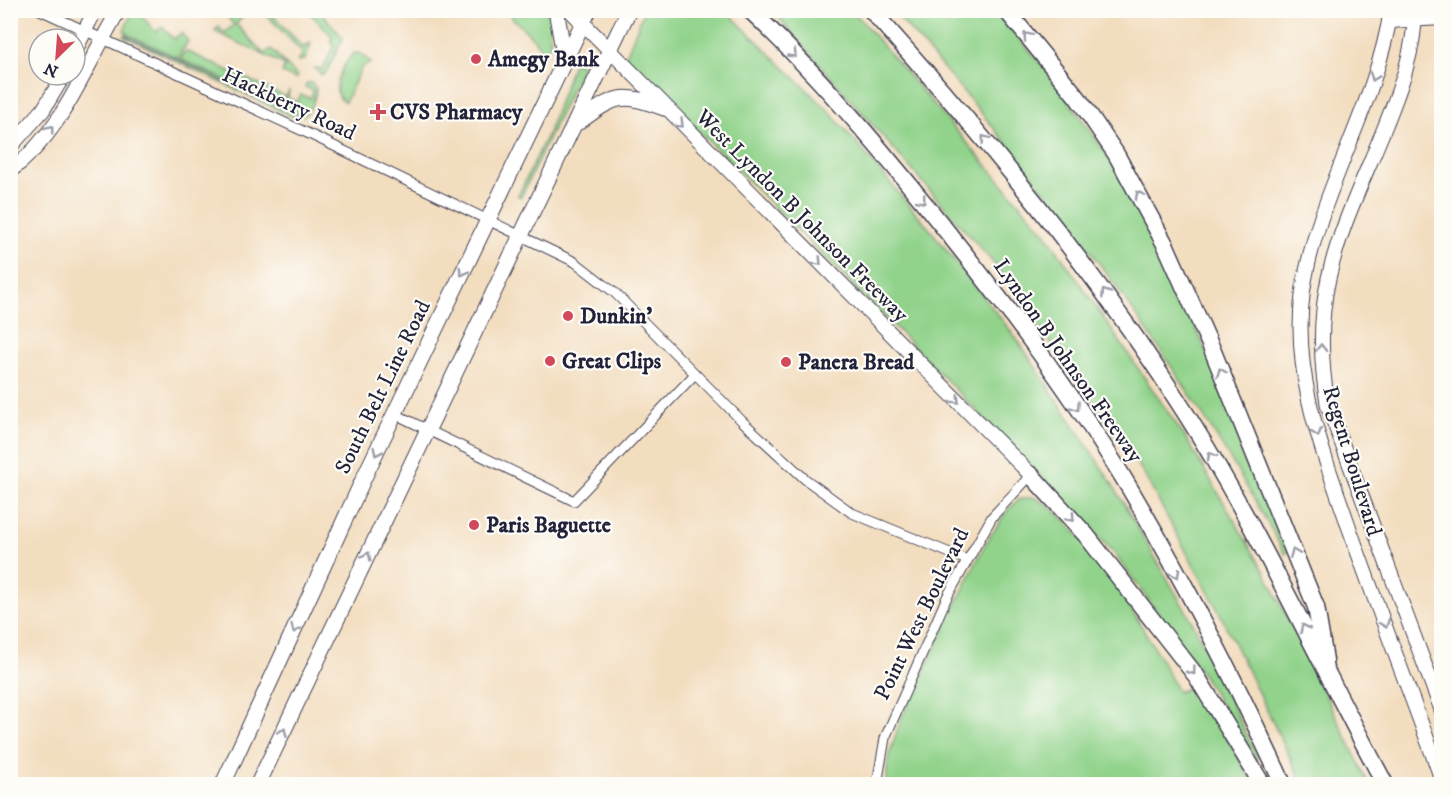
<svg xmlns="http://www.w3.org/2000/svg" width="1452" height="795" viewBox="0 0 1452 795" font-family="'IM FELL DW Pica',serif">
<rect width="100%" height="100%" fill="#fdfcf7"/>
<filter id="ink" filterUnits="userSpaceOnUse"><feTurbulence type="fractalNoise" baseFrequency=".0167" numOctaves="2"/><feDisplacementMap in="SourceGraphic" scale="12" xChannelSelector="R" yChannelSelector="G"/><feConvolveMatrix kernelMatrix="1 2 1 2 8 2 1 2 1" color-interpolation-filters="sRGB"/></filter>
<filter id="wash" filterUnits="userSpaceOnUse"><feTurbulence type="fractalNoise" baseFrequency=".008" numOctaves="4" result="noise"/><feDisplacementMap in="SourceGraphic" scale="24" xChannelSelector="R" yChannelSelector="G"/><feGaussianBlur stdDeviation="1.35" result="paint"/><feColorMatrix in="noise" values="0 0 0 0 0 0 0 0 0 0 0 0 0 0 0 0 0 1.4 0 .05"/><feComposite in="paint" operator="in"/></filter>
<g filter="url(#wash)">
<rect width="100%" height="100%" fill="#f3ddbf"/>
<g fill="#91d38b" stroke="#5a7a63" stroke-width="1.5">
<path d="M133,11h7l-1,2 17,19 6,-5 12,12 7,-6 7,8 -10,17 -51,-24 -3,-4z"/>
<path d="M263,11h6l34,36 8,-4 -6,17 -7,1 5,-8z"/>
<path d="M308,11h12l23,27 -17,35 -4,2 -8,-7 9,1 11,-24 -4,-4 3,-4z"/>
<path d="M506,11h41l6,11 -4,4 2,19 -9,6c-8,-16 -25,-26 -36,-40z"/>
<path d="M644,11h82l102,99 105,123 84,106 96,146 80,138 65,135 -3,2 -56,-91 -85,-116 -220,-227 -269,-268z"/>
<path d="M773,11h80l193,223 139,203 81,137 103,210h-66l-86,-176 -76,-139 -144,-202z"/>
<path d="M893,11h102l55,63 65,92 68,131 107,253 -5,4c-109,-199 -241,-375 -392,-543z"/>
<path d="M233,14l4,-1 5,5 -6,6 28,30 7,-5 26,27 -1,3 -14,-6 3,-8 -71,-34 5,-4 5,6 10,-8 -5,-6z"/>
<path d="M124,36l1,-1 175,82h-7z"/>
<path d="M186,51l100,46 3,-7 -1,8 9,4 4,-7 9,3 4,-7 -9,-4 2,-4h4l5,5c0,9 -5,23 -13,28l-123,-57z"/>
<path d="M354,53h6l11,10 -9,4 -17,35c-18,-9 -2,-39 9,-49z"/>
<path d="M574,61l8,5 -1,3 -60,128 -3,-1 30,-63z"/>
<path d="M1032,497c46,14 124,150 146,195l17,-7 59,99h-368l2,-26 13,-39 83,-173 23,-35 11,-11z"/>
</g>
</g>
<g filter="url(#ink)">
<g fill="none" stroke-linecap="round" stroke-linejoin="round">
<defs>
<g id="street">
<path d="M40,10l265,122 270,130 40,31 127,128 63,58 47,34 115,47"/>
<path d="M395,414l179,87 121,-127"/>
<path d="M877,784l8,-46 62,-141 45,-80 39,-42"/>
</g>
<g id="secondary">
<path d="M570,10l461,465"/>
<path d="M1391,10c-15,98 -74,183 -88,281 -12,85 21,163 48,242 29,82 61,164 91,247"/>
<path d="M1415,10c0,41 -16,82 -31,119 -42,103 -77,161 -56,277l114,305"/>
<path d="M1389,21l53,-3"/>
<path d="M75,51l20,-41"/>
<path d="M10,147l33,-37 21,-35"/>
<path d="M10,171c54,-40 75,-105 109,-161"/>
</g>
<g id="primary">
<path d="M556,10l9,50"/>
<path d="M579,122c37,-27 42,-30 85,-14"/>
<path d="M223,784l145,-315 221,-459"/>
<path d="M258,784l371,-774"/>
</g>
<g id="highway">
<path d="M750,10c64,61 123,129 178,198 72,89 143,182 202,281 56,95 107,195 153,295"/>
<path d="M871,10c117,130 224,259 317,407 74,118 131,245 197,367"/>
<path d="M1006,10l72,88 38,56 50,92 46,103 104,258 9,53"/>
<path d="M1031,475l55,60 111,142 65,107"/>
</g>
</defs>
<use href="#street" stroke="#413e4f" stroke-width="11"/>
<use href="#secondary" stroke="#413e4f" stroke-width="16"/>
<use href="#primary" stroke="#413e4f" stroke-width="17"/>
<use href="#highway" stroke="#413e4f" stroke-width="19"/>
<use href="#street" stroke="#fff" stroke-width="9"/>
<use href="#secondary" stroke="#fff" stroke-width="14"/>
<use href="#primary" stroke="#fff" stroke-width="15"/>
<use href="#highway" stroke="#fff" stroke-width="16"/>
</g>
<defs><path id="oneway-chevron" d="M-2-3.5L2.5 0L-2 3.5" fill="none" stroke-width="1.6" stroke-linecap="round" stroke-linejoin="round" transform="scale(1.5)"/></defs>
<g stroke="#9c9ca7">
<use href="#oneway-chevron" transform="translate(1027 36) rotate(-131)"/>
<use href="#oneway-chevron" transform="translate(793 54) rotate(46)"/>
<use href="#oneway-chevron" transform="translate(1374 77) rotate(110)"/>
<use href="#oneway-chevron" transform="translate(680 124) rotate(45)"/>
<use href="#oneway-chevron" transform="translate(50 129) rotate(-52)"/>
<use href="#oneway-chevron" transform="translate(985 139) rotate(-128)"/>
<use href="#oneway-chevron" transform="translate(1139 195) rotate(-119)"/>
<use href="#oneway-chevron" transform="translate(922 200) rotate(51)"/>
<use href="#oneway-chevron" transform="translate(818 262) rotate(45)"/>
<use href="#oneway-chevron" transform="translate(463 272) rotate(116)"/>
<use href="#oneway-chevron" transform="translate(1105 293) rotate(-124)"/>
<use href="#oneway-chevron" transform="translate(1321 348) rotate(-91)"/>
<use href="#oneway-chevron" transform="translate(1221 372) rotate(-112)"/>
<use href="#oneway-chevron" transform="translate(956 400) rotate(45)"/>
<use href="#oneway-chevron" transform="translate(1076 407) rotate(56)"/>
<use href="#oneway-chevron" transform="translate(1317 433) rotate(72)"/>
<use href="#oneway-chevron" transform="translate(377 452) rotate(116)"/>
<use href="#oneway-chevron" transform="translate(1211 456) rotate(-120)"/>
<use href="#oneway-chevron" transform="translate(1071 518) rotate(47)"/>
<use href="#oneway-chevron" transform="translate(1294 553) rotate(-112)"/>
<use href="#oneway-chevron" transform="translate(367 556) rotate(-65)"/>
<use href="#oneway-chevron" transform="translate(1176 574) rotate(62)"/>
<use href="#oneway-chevron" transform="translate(1385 624) rotate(69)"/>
<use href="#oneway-chevron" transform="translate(1304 628) rotate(-116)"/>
<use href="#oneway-chevron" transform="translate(295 629) rotate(115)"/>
<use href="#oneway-chevron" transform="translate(1192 671) rotate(53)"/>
<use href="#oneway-chevron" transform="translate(283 732) rotate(-65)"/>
</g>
</g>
<g fill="#d1495b" stroke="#fdfcf7" stroke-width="2">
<circle cx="476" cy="59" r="6"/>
<path d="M375 103h6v6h6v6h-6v6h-6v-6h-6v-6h6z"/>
<circle cx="568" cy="316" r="6"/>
<circle cx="550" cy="361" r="6"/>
<circle cx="786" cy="362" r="6"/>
<circle cx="474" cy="525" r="6"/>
</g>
<g text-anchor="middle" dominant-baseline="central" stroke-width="4.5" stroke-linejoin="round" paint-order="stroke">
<g font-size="22" font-weight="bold" fill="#22223b" stroke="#fdfcf7" text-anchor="start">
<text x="488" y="59">Amegy Bank</text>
<text x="390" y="112">CVS Pharmacy</text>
<text x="580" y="316">Dunkin'</text>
<text x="562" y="361">Great Clips</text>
<text x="798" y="362">Panera Bread</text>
<text x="486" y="525">Paris Baguette</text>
</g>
<g font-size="22" fill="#22223b" stroke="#fdfcf7">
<text transform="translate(289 104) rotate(25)">Hackberry Road</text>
<text transform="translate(802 216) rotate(45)">West Lyndon B Johnson Freeway</text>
<text transform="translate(1068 361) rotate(55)">Lyndon B Johnson Freeway</text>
<text transform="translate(383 387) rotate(-64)">South Belt Line Road</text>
<text transform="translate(1352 461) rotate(73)">Regent Boulevard</text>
<text transform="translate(922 614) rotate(-64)">Point West Boulevard</text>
</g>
</g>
<rect width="1452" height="795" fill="none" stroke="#fdfcf7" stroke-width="36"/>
<g transform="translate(57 57) rotate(205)"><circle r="28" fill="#fdfcf7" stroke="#a5a5ac" stroke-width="1.5"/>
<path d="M0-4.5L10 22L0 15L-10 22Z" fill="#d1495b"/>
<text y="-9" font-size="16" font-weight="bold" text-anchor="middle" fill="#22223b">N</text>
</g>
</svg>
